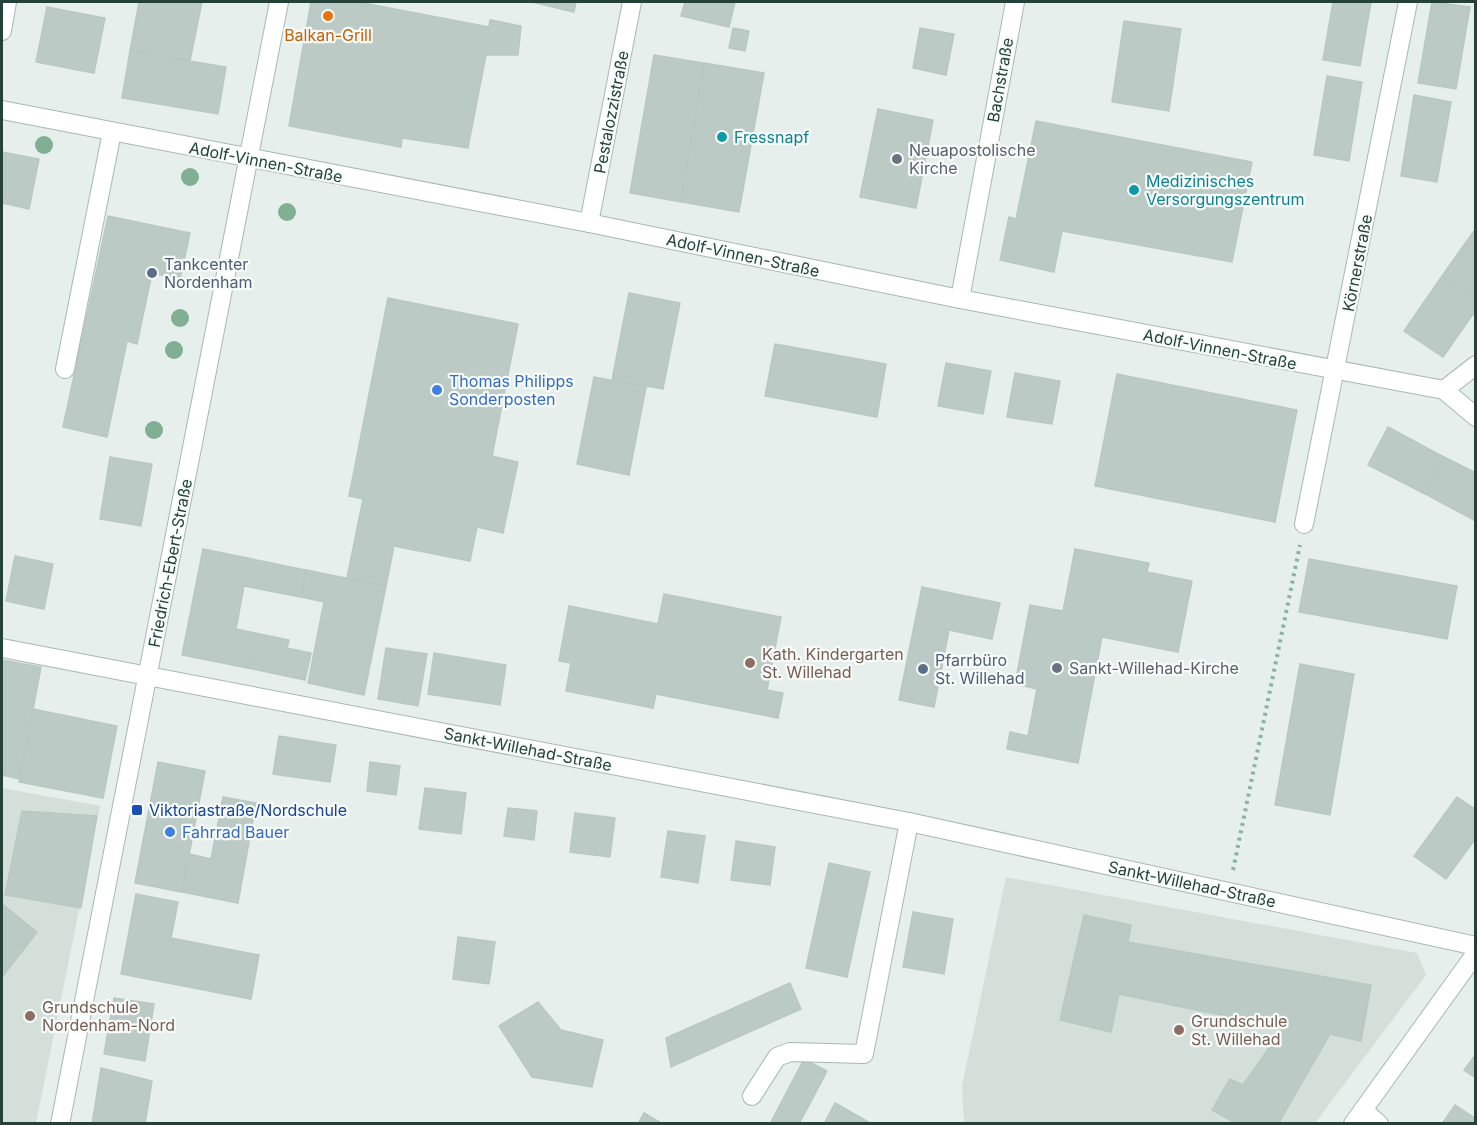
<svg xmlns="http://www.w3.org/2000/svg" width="1477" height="1125" viewBox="0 0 1477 1125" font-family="Inter,sans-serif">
<rect width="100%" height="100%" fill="#e6efeb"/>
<g fill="#d4dfda">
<path d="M2,788l98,18 -64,317h-34z"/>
<path d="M1006,877l411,76 9,22 -111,148 -351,1 -2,-38z"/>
</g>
<g fill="#bbcac4" stroke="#b8c9c2" stroke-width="1.5">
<path d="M139,2h63l-12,59 -60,-10z"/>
<path d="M311,2h47l131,25 1,-7 31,6 -3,29h-32l-18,93 -66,-10 -1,9 -112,-21z"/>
<path d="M532,2h44l-2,10z"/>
<path d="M685,2h50l-6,25 -48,-11z"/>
<path d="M1333,2h38l-11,64 -37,-6z"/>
<path d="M1432,2l38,5 -14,82 -38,-6z"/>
<path d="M47,7l58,11 -11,55 -58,-11z"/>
<path d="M1124,21l57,8 -12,82 -57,-9z"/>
<path d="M733,28l16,3 -4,20 -16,-3z"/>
<path d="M920,28l34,6 -8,41 -33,-7z"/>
<path d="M130,51l96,16 -8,47 -96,-16z"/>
<path d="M654,55l50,8 -23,139 -51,-9z"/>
<path d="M704,63l60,10 -25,139 -58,-10z"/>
<path d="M1327,76l35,6 -13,79 -35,-6z"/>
<path d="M1414,95l37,7 -14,80 -36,-6z"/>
<path d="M878,109l55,11 -17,88 -56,-11z"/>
<path d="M1036,121l216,41 -20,100 -170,-31 -8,41 -54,-12 9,-43 7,2z"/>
<path d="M2,152l37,7 -10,50 -27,-6z"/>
<path d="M108,216l82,17 -10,46 -28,-6 -15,71 -10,-3 -20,96 -44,-10z"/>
<path d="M1476,228v71l-34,-23z"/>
<path d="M1442,276l34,23v11l-33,47 -39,-26z"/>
<path d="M629,293l51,10 -17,86 -51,-9z"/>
<path d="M388,298l130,26 -26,132 26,6 -15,71 -26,-6 -7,34 -76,-15 -8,40 -39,-8 16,-79 -14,-3z"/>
<path d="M775,344l111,20 -9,53 -112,-21z"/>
<path d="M946,363l45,8 -8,43 -45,-8z"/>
<path d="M1015,373l45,8 -8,43 -45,-7z"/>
<path d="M1117,374l180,36 -22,112 -180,-36z"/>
<path d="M594,377l52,10 -17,88 -52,-11z"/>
<path d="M1388,427l56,30 -19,37 -57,-29z"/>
<path d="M110,457l42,7 -11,62 -41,-7z"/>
<path d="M1444,457l32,16v48l-51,-27z"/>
<path d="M203,549l103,21 -5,27 -57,-11 -8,43 19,4 -7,35 -66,-13z"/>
<path d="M1075,549l74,14 -2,9 45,9 -14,71 -76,-15 -24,126 -71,-14 3,-17 18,4 9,-47 -22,-5 15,-79 33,6z"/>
<path d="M15,556l38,8 -9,45 -38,-8z"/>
<path d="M1309,559l148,27 -10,53 -148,-27z"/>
<path d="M306,570l80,16 -22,109 -56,-12 16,-81 -23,-5z"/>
<path d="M922,587l78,16 -8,36 -43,-9 -15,77 -35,-7z"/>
<path d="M664,594l117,23 -14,73 16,3 -5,25 -122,-24 -3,14 -87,-17 5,-28 -12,-2 10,-55 89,18z"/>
<path d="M255,633l34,7 -2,8 24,5 -6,27 -57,-12z"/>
<path d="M386,648l41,6 -9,52 -40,-7z"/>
<path d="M434,653l72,12 -6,40 -72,-11z"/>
<path d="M2,660l39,7 -21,112 -18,-4z"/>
<path d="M1300,664l54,10 -24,141 -55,-10z"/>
<path d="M33,709l84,17 -14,72 -84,-16z"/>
<path d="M279,736l57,9 -6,37 -57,-8z"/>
<path d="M158,762l47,9 -23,121 -47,-9z"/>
<path d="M370,762l30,4 -4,29 -29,-4z"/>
<path d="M425,788l41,5 -5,41 -42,-5z"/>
<path d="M223,797l33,6 -18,100 -56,-11 7,-38 22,5z"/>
<path d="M1457,797l19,13v28l-30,41 -32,-23z"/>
<path d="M508,808l29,3 -3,29 -30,-4z"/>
<path d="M22,811l75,5 -16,92 -76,-13z"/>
<path d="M575,813l40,5 -5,39 -40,-5z"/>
<path d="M668,831l37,5 -7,47 -37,-6z"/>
<path d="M736,841l39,6 -5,38 -39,-5z"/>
<path d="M829,863l41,9 -23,105 -41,-9z"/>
<path d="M136,894l42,8 -7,36 88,17 -8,44 -130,-25z"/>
<path d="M2,904l35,28 -35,45z"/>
<path d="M913,912l40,7 -9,55 -41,-7z"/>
<path d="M1084,915l47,10 -3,17 243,43 -10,56 -31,-7 -52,90h-41l-25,-14 18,-31 13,6 40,-57 -164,-34 -8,38 -51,-12z"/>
<path d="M458,937l37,5 -6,42 -36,-5z"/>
<path d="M790,983l11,26 -130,58 -5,-29z"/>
<path d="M114,998l40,6 -9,57 -41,-7z"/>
<path d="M538,1002l23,28 42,10 -11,47 -60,-10 -33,-51z"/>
<path d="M1476,1054v24l-12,-8z"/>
<path d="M804,1059l23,12 -28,53h-29z"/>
<path d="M101,1068l51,13 -7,43h-53z"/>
<path d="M835,1103l37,21h-48z"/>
<path d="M1455,1105l21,14v5h-34z"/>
<path d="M644,1113l19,11h-25z"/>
</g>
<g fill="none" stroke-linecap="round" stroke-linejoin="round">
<defs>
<g id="minor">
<path d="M2,31l5,-29"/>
<path d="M2,110l587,113 371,76 484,91 32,27"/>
<path d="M589,223l43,-221"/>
<path d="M960,299l55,-297"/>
<path d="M65,369l47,-237"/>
<path d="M1444,390l32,-25"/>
<path d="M1304,524l104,-522"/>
<path d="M2,648l907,174 567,124"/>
<path d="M752,1096l25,-39 13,-5 74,2 45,-232"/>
<path d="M1363,1110l16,14"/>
<path d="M60,1124l219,-1122"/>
<path d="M1353,1124l123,-171"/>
</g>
</defs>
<use href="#minor" stroke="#a8b8b2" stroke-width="20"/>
<path stroke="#86b3a5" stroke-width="4" stroke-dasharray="3 4.5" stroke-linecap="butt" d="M1233,870l67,-325"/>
<use href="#minor" stroke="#fff" stroke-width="18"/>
</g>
<g fill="#80af93">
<circle cx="44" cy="145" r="9"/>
<circle cx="190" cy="177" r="9"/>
<circle cx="287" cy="212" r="9"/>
<circle cx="180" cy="318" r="9"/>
<circle cx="174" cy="350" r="9"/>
<circle cx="154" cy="430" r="9"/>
</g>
<circle fill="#e8710a" stroke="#f7fbf9" stroke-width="2" cx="328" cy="16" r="6"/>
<g fill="#0f9aa8" stroke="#f7fbf9" stroke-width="2">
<circle cx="722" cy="137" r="6"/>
<circle cx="1134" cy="190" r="6"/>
</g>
<g fill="#6b7280" stroke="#f7fbf9" stroke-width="2">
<circle cx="897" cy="159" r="6"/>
<circle cx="1057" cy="668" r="6"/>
</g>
<g fill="#5c6f8a" stroke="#f7fbf9" stroke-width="2">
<circle cx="152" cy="273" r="6"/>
<circle cx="923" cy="669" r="6"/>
</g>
<g fill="#3f7fe0" stroke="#f7fbf9" stroke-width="2">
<circle cx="437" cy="390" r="6"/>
<circle cx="170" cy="832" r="6"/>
</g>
<g fill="#8d6e63" stroke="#f7fbf9" stroke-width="2">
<circle cx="750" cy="663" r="6"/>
<circle cx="30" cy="1016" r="6"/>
<circle cx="1179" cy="1030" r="6"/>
</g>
<rect fill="#1a4fb4" stroke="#f7fbf9" stroke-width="2" x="131" y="804" width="12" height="12" rx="3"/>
<g text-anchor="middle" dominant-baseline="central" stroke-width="4.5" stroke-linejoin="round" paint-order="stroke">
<g font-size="16" fill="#c56008" stroke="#f7fbf9">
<text x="328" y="35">Balkan-Grill</text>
</g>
<g font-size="16" fill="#24423a" stroke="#f7fbf9">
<text transform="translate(1000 80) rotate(-80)">Bachstraße</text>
<text transform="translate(611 112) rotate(-79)">Pestalozzistraße</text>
<text transform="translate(266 162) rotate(11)">Adolf-Vinnen-Straße</text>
<text transform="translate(743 255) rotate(12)">Adolf-Vinnen-Straße</text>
<text transform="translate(1357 263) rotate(-79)">Körnerstraße</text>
<text transform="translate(1220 349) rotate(11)">Adolf-Vinnen-Straße</text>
<text transform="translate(170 563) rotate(-79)">Friedrich-Ebert-Straße</text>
<text transform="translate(528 749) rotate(11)">Sankt-Willehad-Straße</text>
<text transform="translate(1192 884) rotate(12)">Sankt-Willehad-Straße</text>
</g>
<g font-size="16" fill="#0d838f" stroke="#f7fbf9" text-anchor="start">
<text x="734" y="137">Fressnapf</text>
<text x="1146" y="181">Medizinisches<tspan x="1146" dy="18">Versorgungszentrum</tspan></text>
</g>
<g font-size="16" fill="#5b616d" stroke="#f7fbf9" text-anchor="start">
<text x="909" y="150">Neuapostolische<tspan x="909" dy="18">Kirche</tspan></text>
<text x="1069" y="668">Sankt-Willehad-Kirche</text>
</g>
<g font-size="16" fill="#4e5e75" stroke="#f7fbf9" text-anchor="start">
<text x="164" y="264">Tankcenter<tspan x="164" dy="18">Nordenham</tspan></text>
<text x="935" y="660">Pfarrbüro<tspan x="935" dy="18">St. Willehad</tspan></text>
</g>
<g font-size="16" fill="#366cbe" stroke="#f7fbf9" text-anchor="start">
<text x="449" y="381">Thomas Philipps<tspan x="449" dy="18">Sonderposten</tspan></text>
<text x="182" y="832">Fahrrad Bauer</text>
</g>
<g font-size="16" fill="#785e54" stroke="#f7fbf9" text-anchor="start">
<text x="762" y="654">Kath. Kindergarten<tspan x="762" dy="18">St. Willehad</tspan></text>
<text x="42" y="1007">Grundschule<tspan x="42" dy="18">Nordenham-Nord</tspan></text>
<text x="1191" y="1021">Grundschule<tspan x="1191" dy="18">St. Willehad</tspan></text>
</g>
<g font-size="16" fill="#164399" stroke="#f7fbf9" text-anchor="start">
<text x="149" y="810">Viktoriastraße/Nordschule</text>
</g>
</g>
<rect width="1477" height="1125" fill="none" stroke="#24423a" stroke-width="6"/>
</svg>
